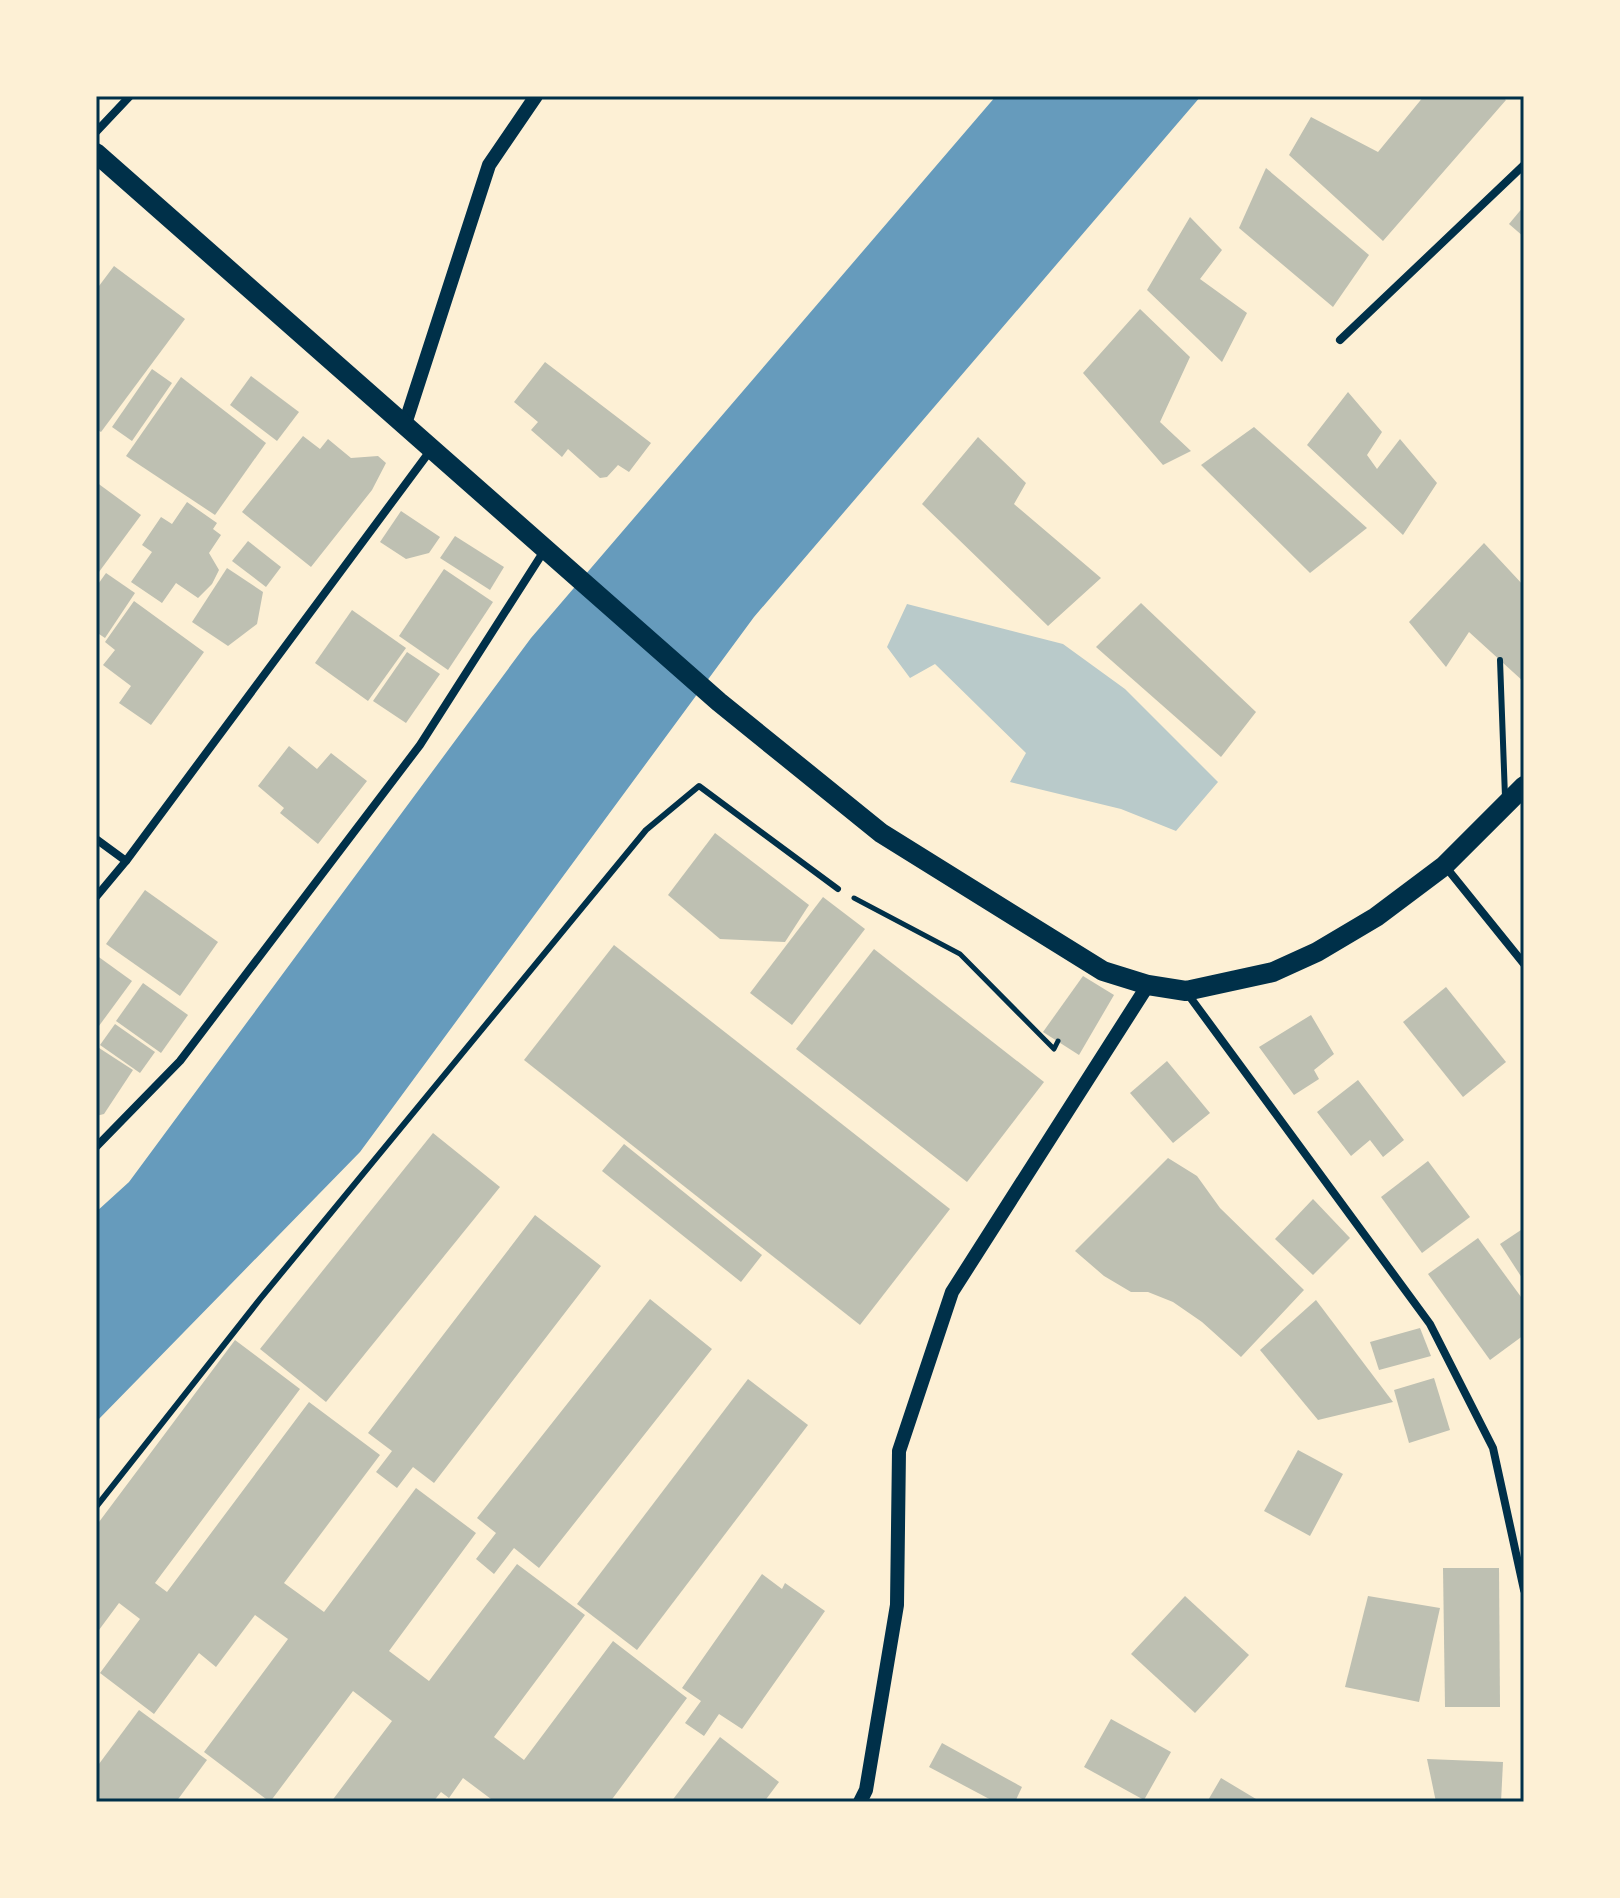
<svg xmlns="http://www.w3.org/2000/svg" width="1620" height="1898" viewBox="0 0 1620 1898" font-family="'Varela Round',sans-serif">
<rect width="100%" height="100%" fill="#fdf0d5"/>
<path fill="#b9caca" d="M907,604l156,40 62,45 93,93 -42,49 -55,-22 -111,-27 16,-29 -91,-89 -25,14 -23,-31z"/>
<path fill="#669bbc" d="M996,96h205l-447,521 -394,535 -264,270v-210l33,-30 402,-544z"/>
<g fill="#bec0b2">
<path d="M1424,96h77l5,4 -123,141 -94,-86 22,-38 67,35z"/>
<path d="M1266,168l103,87 -36,52 -94,-79z"/>
<path d="M1524,206v31l-15,-13z"/>
<path d="M1190,217l32,33 -22,29 47,34 -25,49 -75,-72z"/>
<path d="M114,266l71,53 -84,113 -5,-3v-139z"/>
<path d="M1140,309l50,48 -30,65 31,29 -28,14 -80,-92z"/>
<path d="M545,362l106,81 -22,29 -11,-7 -11,12 -7,1 -32,-29 -6,8 -31,-27 7,-8 -24,-20z"/>
<path d="M152,369l20,14 -40,58 -20,-14z"/>
<path d="M251,376l48,36 -22,29 -47,-36z"/>
<path d="M181,377l85,66 -51,72 -89,-59z"/>
<path d="M1348,392l34,40 -15,23 10,14 23,-30 37,44 -34,52 -96,-90z"/>
<path d="M1254,427l113,101 -57,45 -109,-108z"/>
<path d="M303,436l17,13 8,-10 23,19 27,-2 8,7 -14,27 -61,77 -69,-55z"/>
<path d="M978,437l48,46 -12,21 87,74 -53,48 -126,-122z"/>
<path d="M96,482l45,33 -45,61z"/>
<path d="M187,502l30,21 -4,6 8,6 -12,18 10,17 -7,14 -14,14 -22,-15 -14,20 -31,-21 21,-30 -10,-7 19,-28 11,7z"/>
<path d="M401,511l39,26 -11,16 -23,6 -26,-17z"/>
<path d="M455,536l49,31 -14,23 -50,-32z"/>
<path d="M248,541l33,26 -15,20 -34,-26z"/>
<path d="M1484,543l40,43v96l-55,-50 -23,35 -37,-45z"/>
<path d="M227,568l36,24 -6,32 -29,22 -36,-24z"/>
<path d="M444,569l49,33 -45,68 -49,-34z"/>
<path d="M106,573l29,20 -30,45 -9,-6v-45z"/>
<path d="M134,601l70,51 -53,73 -32,-22 12,-17 -28,-21 12,-15 -10,-8z"/>
<path d="M1141,603l115,109 -35,45 -125,-110z"/>
<path d="M352,610l54,38 -38,53 -53,-38z"/>
<path d="M407,652l33,22 -34,49 -33,-22z"/>
<path d="M289,746l28,23 14,-16 36,28 -49,63 -38,-31 4,-5 -26,-22z"/>
<path d="M715,833l94,72 -24,37 -65,-3 -52,-44z"/>
<path d="M145,890l73,52 -38,54 -74,-52z"/>
<path d="M823,897l42,32 -73,96 -42,-32z"/>
<path d="M614,945l336,264 -90,116 -336,-265z"/>
<path d="M874,949l170,133 -77,100 -171,-133z"/>
<path d="M96,955l36,26 -36,49z"/>
<path d="M1083,976l31,19 -35,60 -36,-23z"/>
<path d="M143,983l45,32 -27,38 -45,-32z"/>
<path d="M1446,987l60,75 -43,35 -60,-75z"/>
<path d="M1311,1015l23,39 -20,16 5,9 -25,16 -35,-48z"/>
<path d="M115,1024l40,28 -15,21 -40,-28z"/>
<path d="M96,1046l37,24 -29,44 -8,2z"/>
<path d="M1167,1061l43,52 -37,30 -43,-50z"/>
<path d="M1358,1080l46,60 -21,17 -13,-17 -19,16 -34,-44z"/>
<path d="M433,1133l67,54 -174,215 -66,-53z"/>
<path d="M624,1144l138,111 -21,27 -139,-111z"/>
<path d="M1168,1158l29,18 23,32 84,82 -63,67 -39,-35 -29,-20 -25,-10h-17l-27,-16 -29,-25z"/>
<path d="M1428,1161l42,56 -48,36 -41,-56z"/>
<path d="M1313,1199l37,39 -37,37 -38,-36z"/>
<path d="M535,1215l66,51 -167,217 -21,-16 -16,21 -21,-16 16,-21 -24,-18z"/>
<path d="M1524,1228v53l-24,-37z"/>
<path d="M1478,1238l46,63v34l-34,25 -62,-86z"/>
<path d="M650,1299l62,50 -173,219 -25,-20 -20,26 -18,-15 20,-26 -19,-15z"/>
<path d="M1316,1300l77,102 -75,18 -58,-70z"/>
<path d="M1420,1328l11,28 -52,14 -9,-28z"/>
<path d="M235,1340l65,49 -145,194 12,9 142,-190 71,53 -96,128 40,29 92,-124 60,45 -87,118 40,30 88,-117 68,51 -91,122 30,23 89,-119 74,57 -77,104h-115l-32,-24 -14,20 -8,-6 -8,10h-102l61,-81 -39,-30 -83,111 -66,-50 84,-113 -33,-24 -39,52 -17,-14 -45,61 -54,-41 40,-54 -21,-16 -23,31v-108z"/>
<path d="M1434,1378l16,52 -41,13 -15,-53z"/>
<path d="M748,1379l60,46 -171,225 -60,-46z"/>
<path d="M1298,1450l45,24 -33,62 -46,-25z"/>
<path d="M1443,1568h56l1,139h-55z"/>
<path d="M762,1574l20,15 3,-6 40,28 -83,118 -23,-15 -15,22 -19,-13 16,-22 -19,-13z"/>
<path d="M1185,1596l64,59 -54,58 -64,-59z"/>
<path d="M1368,1596l72,12 -21,94 -74,-15z"/>
<path d="M139,1710l68,50 -31,42h-80v-34z"/>
<path d="M1111,1719l60,33 -27,48 -60,-33z"/>
<path d="M720,1737l59,45 -15,20h-93z"/>
<path d="M942,1743l80,44 -7,15h-20l-66,-35z"/>
<path d="M1427,1759l76,3 -2,40h-65z"/>
<path d="M1221,1778l40,24h-54z"/>
</g>
<g fill="none" stroke-linecap="round" stroke-linejoin="round">
<path stroke="#003049" stroke-width="5" d="M854,898l106,56 94,95 4,-8"/>
<g stroke="#003049" stroke-width="6">
<path d="M1500,660l5,137"/>
<path d="M96,1507l164,-208 386,-469 53,-44 139,103"/>
</g>
<g stroke="#003049" stroke-width="8">
<path d="M96,132l34,-36"/>
<path d="M1340,340l184,-175"/>
<path d="M96,839l30,22"/>
<path d="M1445,866l79,98"/>
<path d="M96,897l30,-36 304,-410"/>
<path d="M1187,993l243,331 63,124 31,142"/>
<path d="M96,1147l84,-86 240,-316 124,-194"/>
</g>
<g stroke="#003049" stroke-width="14">
<path d="M404,427l85,-262 47,-69"/>
<path d="M860,1802l6,-12 31,-185 2,-154 53,-159 196,-307"/>
</g>
<path stroke="#003049" stroke-width="20" d="M96,153l623,549 162,131 222,138 45,14 38,6 87,-19 44,-20 59,-35 68,-51 80,-80"/>
</g>
<rect width="1620" height="1898" fill="none" stroke="#fdf0d5" stroke-width="196"/>
<rect x="98" y="98" width="1424" height="1702" fill="none" stroke="#003049" stroke-width="3"/>
</svg>
